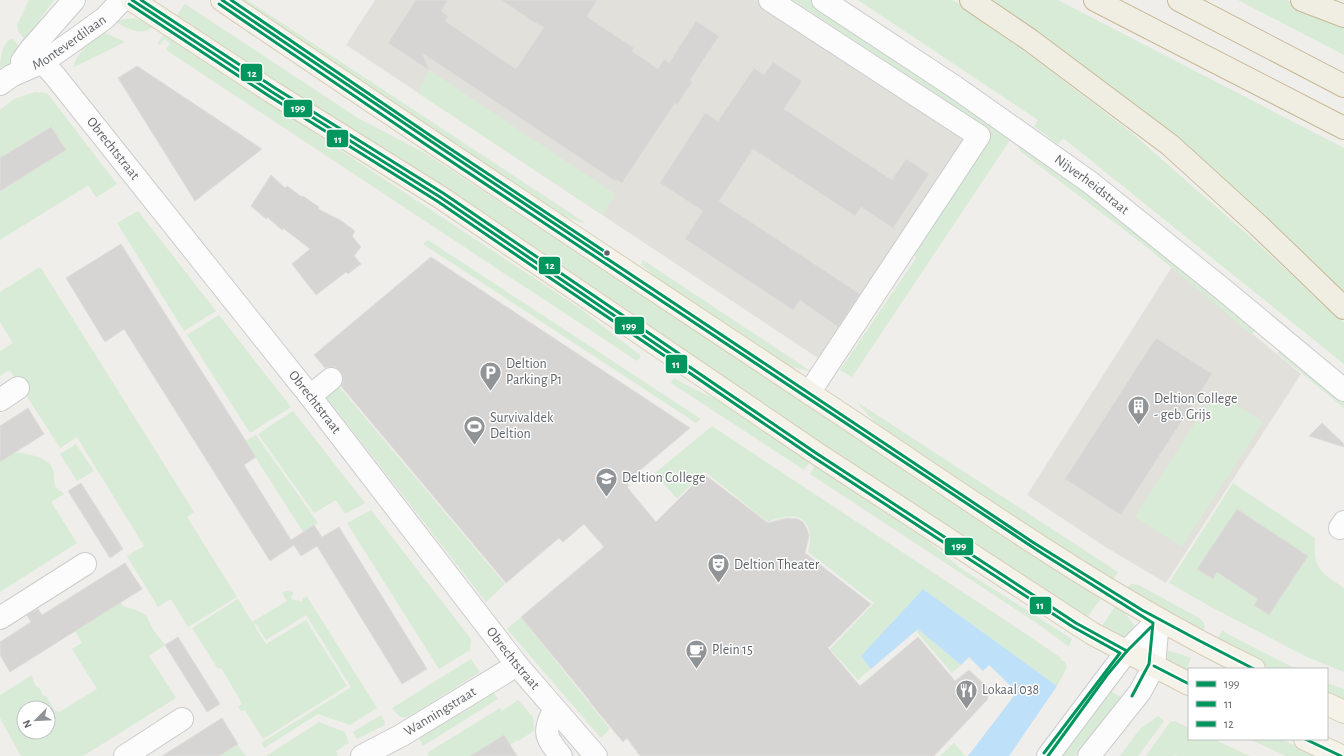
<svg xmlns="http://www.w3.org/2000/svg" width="1344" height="756" viewBox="0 0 1344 756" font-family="'Alegreya Sans',sans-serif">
<rect width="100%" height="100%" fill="#efeeea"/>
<g fill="#e2e0da">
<path d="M375,0h405l214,132 -161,236 -487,-323z"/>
<path d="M1172,267l129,107 -135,209 -62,-37 -77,-51z"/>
</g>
<g fill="#d8ebd6" fill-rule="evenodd">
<path d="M29,0h25l-29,40 -7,-9 -1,-6z"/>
<path d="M237,0h10l337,222v1l-37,-12z"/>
<path d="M793,0h18l2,1 199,136 -160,240 -12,-7 76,-112 -4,-9 53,-79 29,-38z"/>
<path d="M858,0h94l7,4 79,57 95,73 123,108 88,81v41l-281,-226 -5,6 -23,-17 -2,1 5,-8z"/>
<path d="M988,0h70l286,148v148z"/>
<path d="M1238,0h49l57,22v33z"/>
<path d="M185,4l173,114 70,37 673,441v2l-14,20 -91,-58 -822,-541z"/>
<path d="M134,18l7,2 12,7c-12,10 -26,1 -38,-5l10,-3z"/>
<path d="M103,32l22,10 -51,25c2,-16 18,-25 29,-35z"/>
<path d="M164,34l417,275 60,47 -4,5 -471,-311 4,-7 -6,-4 -4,6 -3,-1z"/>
<path d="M11,39l3,1 6,8 -11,16 -9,9c0,-10 0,-28 11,-34z"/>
<path d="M429,70l186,124 -12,21 -185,-122z"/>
<path d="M35,92l12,1 70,91 -20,13 -2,-1 -6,-10h-2l-87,54v-49l66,-41 -16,-23 -50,31v-48l14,-11z"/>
<path d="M1025,144l233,183 -6,8 -104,-87 -127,-96 -3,-5 1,-2z"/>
<path d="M138,211l78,100 -32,20 -67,-108z"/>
<path d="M428,240l273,179 -5,4 -273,-179z"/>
<path d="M643,260l169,112 -35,-9 -110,-73 -20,-21 -6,-5z"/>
<path d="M38,268h3l153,244 -7,5 50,80 -49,30 -17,-28 -13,8 -31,-51 17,-10 -67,-109 -17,11 -50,-78 -10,6v-25l13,-8 -13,-21v-30z"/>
<path d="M219,315l72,92 -41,26 -63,-98z"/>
<path d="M1282,347l62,51v10l-67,-55z"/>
<path d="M674,378l18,10 28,13 91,59 -7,10 -133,-87z"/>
<path d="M335,382l170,202 -19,18 -162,-208z"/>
<path d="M1215,391l48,31 -81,125 -47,-30z"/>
<path d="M857,402l261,170 -6,9 -227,-147z"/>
<path d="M293,411l72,92 -20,11 -9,-14 -22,13 -56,-79z"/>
<path d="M712,426l320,212 29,20 -1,1 5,3 2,5 -10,19 -134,-97 -61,67 9,13 -13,11 -28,-31 44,-46 -66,-51c8,-33 -10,-43 -40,-30l-64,-51 -27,28 -22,-26z"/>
<path d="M256,435l62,88 -15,9 -58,-91z"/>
<path d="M76,444l18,27 -17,10 -17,-27z"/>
<path d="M16,452c13,3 36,4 38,22 0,6 0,12 5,17h2l3,3 -13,8 26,41 -77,49v-130z"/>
<path d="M816,464l98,65 45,38 113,72 -3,7h-1l-30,-22 -228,-150z"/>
<path d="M1233,483l82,55c-2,31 5,34 29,50v84l-37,-15 -94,-49 -44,-25z"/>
<path d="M371,510l100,129 -1,11 -31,19 -92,-146z"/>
<path d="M1132,584l7,1 60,33c6,4 7,9 4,15l-78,-44z"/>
<path d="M287,591l6,1 -2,7 11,3 1,-5 2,1 1,-3 71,113 -27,17 -32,-11 -54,34 -3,-5 90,-56 -45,-72 -40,25 -10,-16 -2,1 12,19 40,-24 41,66 -84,53 -18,-29 -4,1 -3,-4 4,-3 -6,-11 -15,-25 -3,1 -26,-41 46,-29 14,23 35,-21 -5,-8z"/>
<path d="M121,602l2,4 13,4 10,5 8,16 11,14 -16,11 27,42 -93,58h-62l-21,-38v-23l32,-20 3,10 5,4 2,6 5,2 7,13 5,2 38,-23 -25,-40 10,-6 -7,-12zM24,708h24v24h-24z"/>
<path d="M1116,605l6,5 12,15 1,3 -8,9h-7l-18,-11z"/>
<path d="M521,617l89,112 -9,9 -94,-109z"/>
<path d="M918,629l43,36 -9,8 -36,-42z"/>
<path d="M1222,630l4,3 70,36h-25l-54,-28z"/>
<path d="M1165,650l12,3 14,5 -5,13 -24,-11z"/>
<path d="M471,659l9,13 -72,45c-8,2 -11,-3 -16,-9z"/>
<path d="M1327,683l17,6v15l-17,-8z"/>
<path d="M492,690l6,9 -75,47 -5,-9z"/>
<path d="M1108,690l13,7 -46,59h-17z"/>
<path d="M518,700l15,17 1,14 -16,10 -1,-1 -7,5 -6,-10 -34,21h-41l-2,-3 73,-45 2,3z"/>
<path d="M381,715l4,7v3l-28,14 -4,-7z"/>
<path d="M1158,716l6,5 -26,35h-18l20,-27z"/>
<path d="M1175,721l14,7v11h24l37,17h-73l-2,-1 -1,1h-28l24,-34z"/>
<path d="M319,722l26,10 4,11 -13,8 2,5h-72z"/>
<path d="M1249,739h32l37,17h-32z"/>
<path d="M954,743l11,13h-25z"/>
<path d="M237,744l9,12h-27z"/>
</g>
<path fill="#bfe0f9" d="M923,589l134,97 -48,70h-41l49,-64 -28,-27 -6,6 -14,-14 -8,8 -43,-36 -47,40 -10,-13z"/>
<g fill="#d6d5d3" stroke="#deddd9">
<path d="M416,0h32l-7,11 7,5 -3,5 71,48 28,-42 -16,-8v-1l-27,-18h96l-10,17 47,31 -2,3 26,18 6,-10 5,4 27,-42 23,15 -29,44 2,2 -15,23 -2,-2 -53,80 -6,-4 -1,2 -193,-128 7,17 -41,-27z"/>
<path d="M773,62l29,19 -18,28 108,71 14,-21 23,15 -36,54 -32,-21 -6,9 -102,-67 -34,52 141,93 -22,33 -38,-27 -7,10 -108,-71 18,-28 -43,-28 45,-70 13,8 36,-53 10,7z"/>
<path d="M137,66l95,63 30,20 -67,52 -77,-123z"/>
<path d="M51,127l15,23 -66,41v-33z"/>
<path d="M271,175l14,13 2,-2 15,11 1,-1 16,11 -1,2 22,11 15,11 -3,5 9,11 -7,9 7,8 -13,10 -2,-2 -30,23 -24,-31 18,-15 -27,-21 -1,2 -15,-13 -1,2 -15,-13z"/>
<path d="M121,244l135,213 -12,8 47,75 23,-15 8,12 17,-10 88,142 -25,15 -85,-138 -16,10 -7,-11 -24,16 -146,-232 -19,13 -39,-64z"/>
<path d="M431,257l259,171 -64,54 3,4 -2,1 29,35 48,-48 64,49 19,-5 11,1 5,3 4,7 2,7 -4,17 66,51 -43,44 32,38 58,-49 37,44 14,-11 19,18 1,6 -2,6 -53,56h-294l-13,-18 -4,4 -34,-41h1l-69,-84 83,-70 -20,-23 -21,18 -4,-4 -53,45 -165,-197 2,-3v-6l-3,-6 -5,-4h-6l-4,1 -11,-13z"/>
<path d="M1156,338l56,36 -91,141 -56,-36z"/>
<path d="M28,408l16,26 -44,28v-36z"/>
<path d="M1322,423l22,21v3l-35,-11z"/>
<path d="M81,483l42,66 -13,9 -42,-67z"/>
<path d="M1237,509l71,47 -39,59 -15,-10 4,-6 -41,-27 -4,7 -16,-10z"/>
<path d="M125,563l17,26 -132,83 -10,-17v-13l31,-20 -4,-7 11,-6 4,6z"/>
<path d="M178,637l42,67 -13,8 -42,-67z"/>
<path d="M222,718l16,26 -19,12h-57z"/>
<path d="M504,735l13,21h-47z"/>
</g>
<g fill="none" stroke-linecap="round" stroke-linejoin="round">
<defs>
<g id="minor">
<path d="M770,0l209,136 -170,257"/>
<path id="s1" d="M823,0l132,87 136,96 134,108 119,99"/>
<path id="s2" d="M31,49l24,27 255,320 207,269 79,91"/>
<path d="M22,61l9,-12 43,-49"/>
<path id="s3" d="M0,84l11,-8 32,-14 30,-21 32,-23 17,-18"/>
<path d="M310,396l21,-17"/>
<path d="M0,400l18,-12"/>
<path d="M1340,528l4,-6"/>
<path d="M0,618l85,-54"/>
<path d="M554,710c-11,23 -9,26 7,46"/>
<path d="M125,756l57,-37"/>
<path id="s4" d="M362,756l40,-21 115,-70"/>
<path d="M1048,756l79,-105 31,-31"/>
<path d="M1089,756l51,-64 14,-26 4,-46"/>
</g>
<g id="major">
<path d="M132,0l140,92 168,105 376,256 260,170 17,11 96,50"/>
<path d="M222,0c199,136 401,269 601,402 141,93 279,194 431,267"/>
<path d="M1327,704l17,8"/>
<path d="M1305,739l36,17"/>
</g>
<g id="highway">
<path d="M971,0l59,40 140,105 89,81 85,82"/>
<path d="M1095,0l249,128"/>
<path d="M1179,0l165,86"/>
<path d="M1302,0l42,16"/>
</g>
</defs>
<use href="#minor" stroke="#cbcccc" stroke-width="24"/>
<use href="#major" stroke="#d7ceb8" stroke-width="24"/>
<use href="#highway" stroke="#c8b996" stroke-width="24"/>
<use href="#minor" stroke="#fdfcfc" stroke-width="22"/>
<use href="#major" stroke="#f4f2e9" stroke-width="22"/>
<use href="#highway" stroke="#f0ede3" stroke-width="22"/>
<defs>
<g id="bus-1">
<path d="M132,0l140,92 168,105 376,256 260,170 51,28"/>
<path d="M222,0l225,152 587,391 108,67 56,30 56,29"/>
<path d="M1154,666l35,18"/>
<path d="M1305,739l36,17"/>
<path d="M1048,756l59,-81 20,-24 24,-24"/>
</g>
<g id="bus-2">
<path d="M129,4l140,92 168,105 376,256 260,170 47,26 -76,100"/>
<path d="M219,4l206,140 618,410 110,69 -4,41 -17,32"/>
</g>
<g id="bus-3">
<path d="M141,0l134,88 168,105 241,164"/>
<path d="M231,0l200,136 176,117"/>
</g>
</defs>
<use href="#bus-1" stroke="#fff" stroke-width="6"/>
<use href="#bus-2" stroke="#fff" stroke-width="6"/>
<use href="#bus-3" stroke="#fff" stroke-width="6"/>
<use href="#bus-1" stroke="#00965e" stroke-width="3"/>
<use href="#bus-2" stroke="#00965e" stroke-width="3"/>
<use href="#bus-3" stroke="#00965e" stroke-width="3"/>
</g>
<defs>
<symbol id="parking-pin" viewBox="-11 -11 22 30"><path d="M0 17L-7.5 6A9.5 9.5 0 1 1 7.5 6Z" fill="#919496" stroke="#fff"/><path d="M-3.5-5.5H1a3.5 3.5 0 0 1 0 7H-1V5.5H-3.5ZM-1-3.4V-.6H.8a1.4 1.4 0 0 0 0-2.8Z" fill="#fff"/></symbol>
<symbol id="building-pin" viewBox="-11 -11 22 30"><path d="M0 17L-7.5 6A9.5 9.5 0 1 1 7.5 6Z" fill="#919496" stroke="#fff"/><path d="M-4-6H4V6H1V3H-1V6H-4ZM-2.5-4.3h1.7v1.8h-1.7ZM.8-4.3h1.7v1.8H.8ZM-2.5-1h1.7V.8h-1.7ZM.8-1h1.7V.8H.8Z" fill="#fff"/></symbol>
<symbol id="stadium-pin" viewBox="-11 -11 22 30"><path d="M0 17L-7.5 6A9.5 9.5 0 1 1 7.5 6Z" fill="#919496" stroke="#fff"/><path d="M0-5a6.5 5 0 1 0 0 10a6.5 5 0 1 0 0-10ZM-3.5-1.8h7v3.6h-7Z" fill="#fff"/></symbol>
<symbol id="university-pin" viewBox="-11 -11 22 30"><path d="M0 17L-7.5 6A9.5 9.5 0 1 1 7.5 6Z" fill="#919496" stroke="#fff"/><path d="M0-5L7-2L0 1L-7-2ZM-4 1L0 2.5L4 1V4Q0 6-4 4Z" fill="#fff"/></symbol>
<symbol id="theatre-pin" viewBox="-11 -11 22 30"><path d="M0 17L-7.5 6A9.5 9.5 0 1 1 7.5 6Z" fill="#919496" stroke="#fff"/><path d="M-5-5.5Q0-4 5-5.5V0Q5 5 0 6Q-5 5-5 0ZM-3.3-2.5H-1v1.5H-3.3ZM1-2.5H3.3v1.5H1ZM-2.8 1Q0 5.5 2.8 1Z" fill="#fff"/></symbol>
<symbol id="cafe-pin" viewBox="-11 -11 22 30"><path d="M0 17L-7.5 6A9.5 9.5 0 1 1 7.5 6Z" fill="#919496" stroke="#fff"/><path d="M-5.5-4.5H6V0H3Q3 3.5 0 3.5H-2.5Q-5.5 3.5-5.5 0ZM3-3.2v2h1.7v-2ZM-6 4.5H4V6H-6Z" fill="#fff"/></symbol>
<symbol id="restaurant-pin" viewBox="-11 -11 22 30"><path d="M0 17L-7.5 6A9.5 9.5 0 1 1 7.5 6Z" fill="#919496" stroke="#fff"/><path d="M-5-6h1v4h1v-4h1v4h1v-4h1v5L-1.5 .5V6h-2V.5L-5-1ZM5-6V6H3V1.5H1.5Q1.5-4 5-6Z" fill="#fff"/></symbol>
</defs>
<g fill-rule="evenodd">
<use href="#parking-pin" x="478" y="360" width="25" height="34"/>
<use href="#building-pin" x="1126" y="394" width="25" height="34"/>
<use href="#stadium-pin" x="462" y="414" width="25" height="34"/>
<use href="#university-pin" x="594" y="466" width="25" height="34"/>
<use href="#theatre-pin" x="706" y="552" width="25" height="34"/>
<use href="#cafe-pin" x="684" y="638" width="25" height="34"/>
<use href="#restaurant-pin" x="954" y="678" width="25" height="34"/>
</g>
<circle fill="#5f6368" stroke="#fff" stroke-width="1.5" cx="607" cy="253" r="3.5"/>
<g text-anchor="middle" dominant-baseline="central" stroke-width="3" stroke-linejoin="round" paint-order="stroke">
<g font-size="14" fill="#5f6368" stroke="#fff">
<text stroke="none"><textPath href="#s3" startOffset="81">Monteverdilaan</textPath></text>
<text stroke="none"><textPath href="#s2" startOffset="129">Obrechtstraat</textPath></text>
<text stroke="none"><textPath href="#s1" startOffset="326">Nijverheidstraat</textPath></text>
<text stroke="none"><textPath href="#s2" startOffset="453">Obrechtstraat</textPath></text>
<text stroke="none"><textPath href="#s2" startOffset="777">Obrechtstraat</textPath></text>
<text stroke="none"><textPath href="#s4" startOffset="90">Wanningstraat</textPath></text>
</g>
<g font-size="14" fill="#5f6368" stroke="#fff" text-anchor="start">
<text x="506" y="364">Deltion<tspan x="506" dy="16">Parking P1</tspan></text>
<text x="1154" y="399">Deltion College<tspan x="1154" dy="16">- geb. Grijs</tspan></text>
<text x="490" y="418">Survivaldek<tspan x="490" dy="16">Deltion</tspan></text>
<text x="622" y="478">Deltion College</text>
<text x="734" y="565">Deltion Theater</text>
<text x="712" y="650">Plein 15</text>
<text x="982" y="690">Lokaal 038</text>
</g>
</g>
<g stroke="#fff" stroke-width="1.5">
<rect x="240" y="63" width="23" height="19" rx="4" fill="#00965e"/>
<rect x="283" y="99" width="30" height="19" rx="4" fill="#00965e"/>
<rect x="326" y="129" width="23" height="19" rx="4" fill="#00965e"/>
<rect x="538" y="256" width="23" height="19" rx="4" fill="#00965e"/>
<rect x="614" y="316" width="31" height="19" rx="4" fill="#00965e"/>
<rect x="665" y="354" width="23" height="20" rx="4" fill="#00965e"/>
<rect x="944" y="537" width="30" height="19" rx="4" fill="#00965e"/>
<rect x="1029" y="596" width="23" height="19" rx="4" fill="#00965e"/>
</g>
<g font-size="11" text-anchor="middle" font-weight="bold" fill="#fff">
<text x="252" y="77">12</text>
<text x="298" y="112">199</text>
<text x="338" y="143">11</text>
<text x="550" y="269">12</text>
<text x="629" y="330">199</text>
<text x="676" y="368">11</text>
<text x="959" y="550">199</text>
<text x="1040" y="609">11</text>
</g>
<rect x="1188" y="668" width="140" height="72" fill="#ffffff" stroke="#bfc1c3"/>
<rect x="1196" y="681" width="20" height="6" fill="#00965e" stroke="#bfc1c3"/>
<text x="1224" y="688" font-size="12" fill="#5f6368">199</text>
<rect x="1196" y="701" width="20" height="6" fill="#00965e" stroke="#bfc1c3"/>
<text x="1224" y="708" font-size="12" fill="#5f6368">11</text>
<rect x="1196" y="721" width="20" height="6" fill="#00965e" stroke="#bfc1c3"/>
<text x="1224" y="728" font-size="12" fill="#5f6368">12</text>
<g transform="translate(36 720) rotate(246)"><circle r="19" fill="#ffffff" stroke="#bfc1c3"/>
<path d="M0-3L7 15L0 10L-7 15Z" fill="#919496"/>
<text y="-6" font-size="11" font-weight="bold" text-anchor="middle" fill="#5f6368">N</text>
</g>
</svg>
